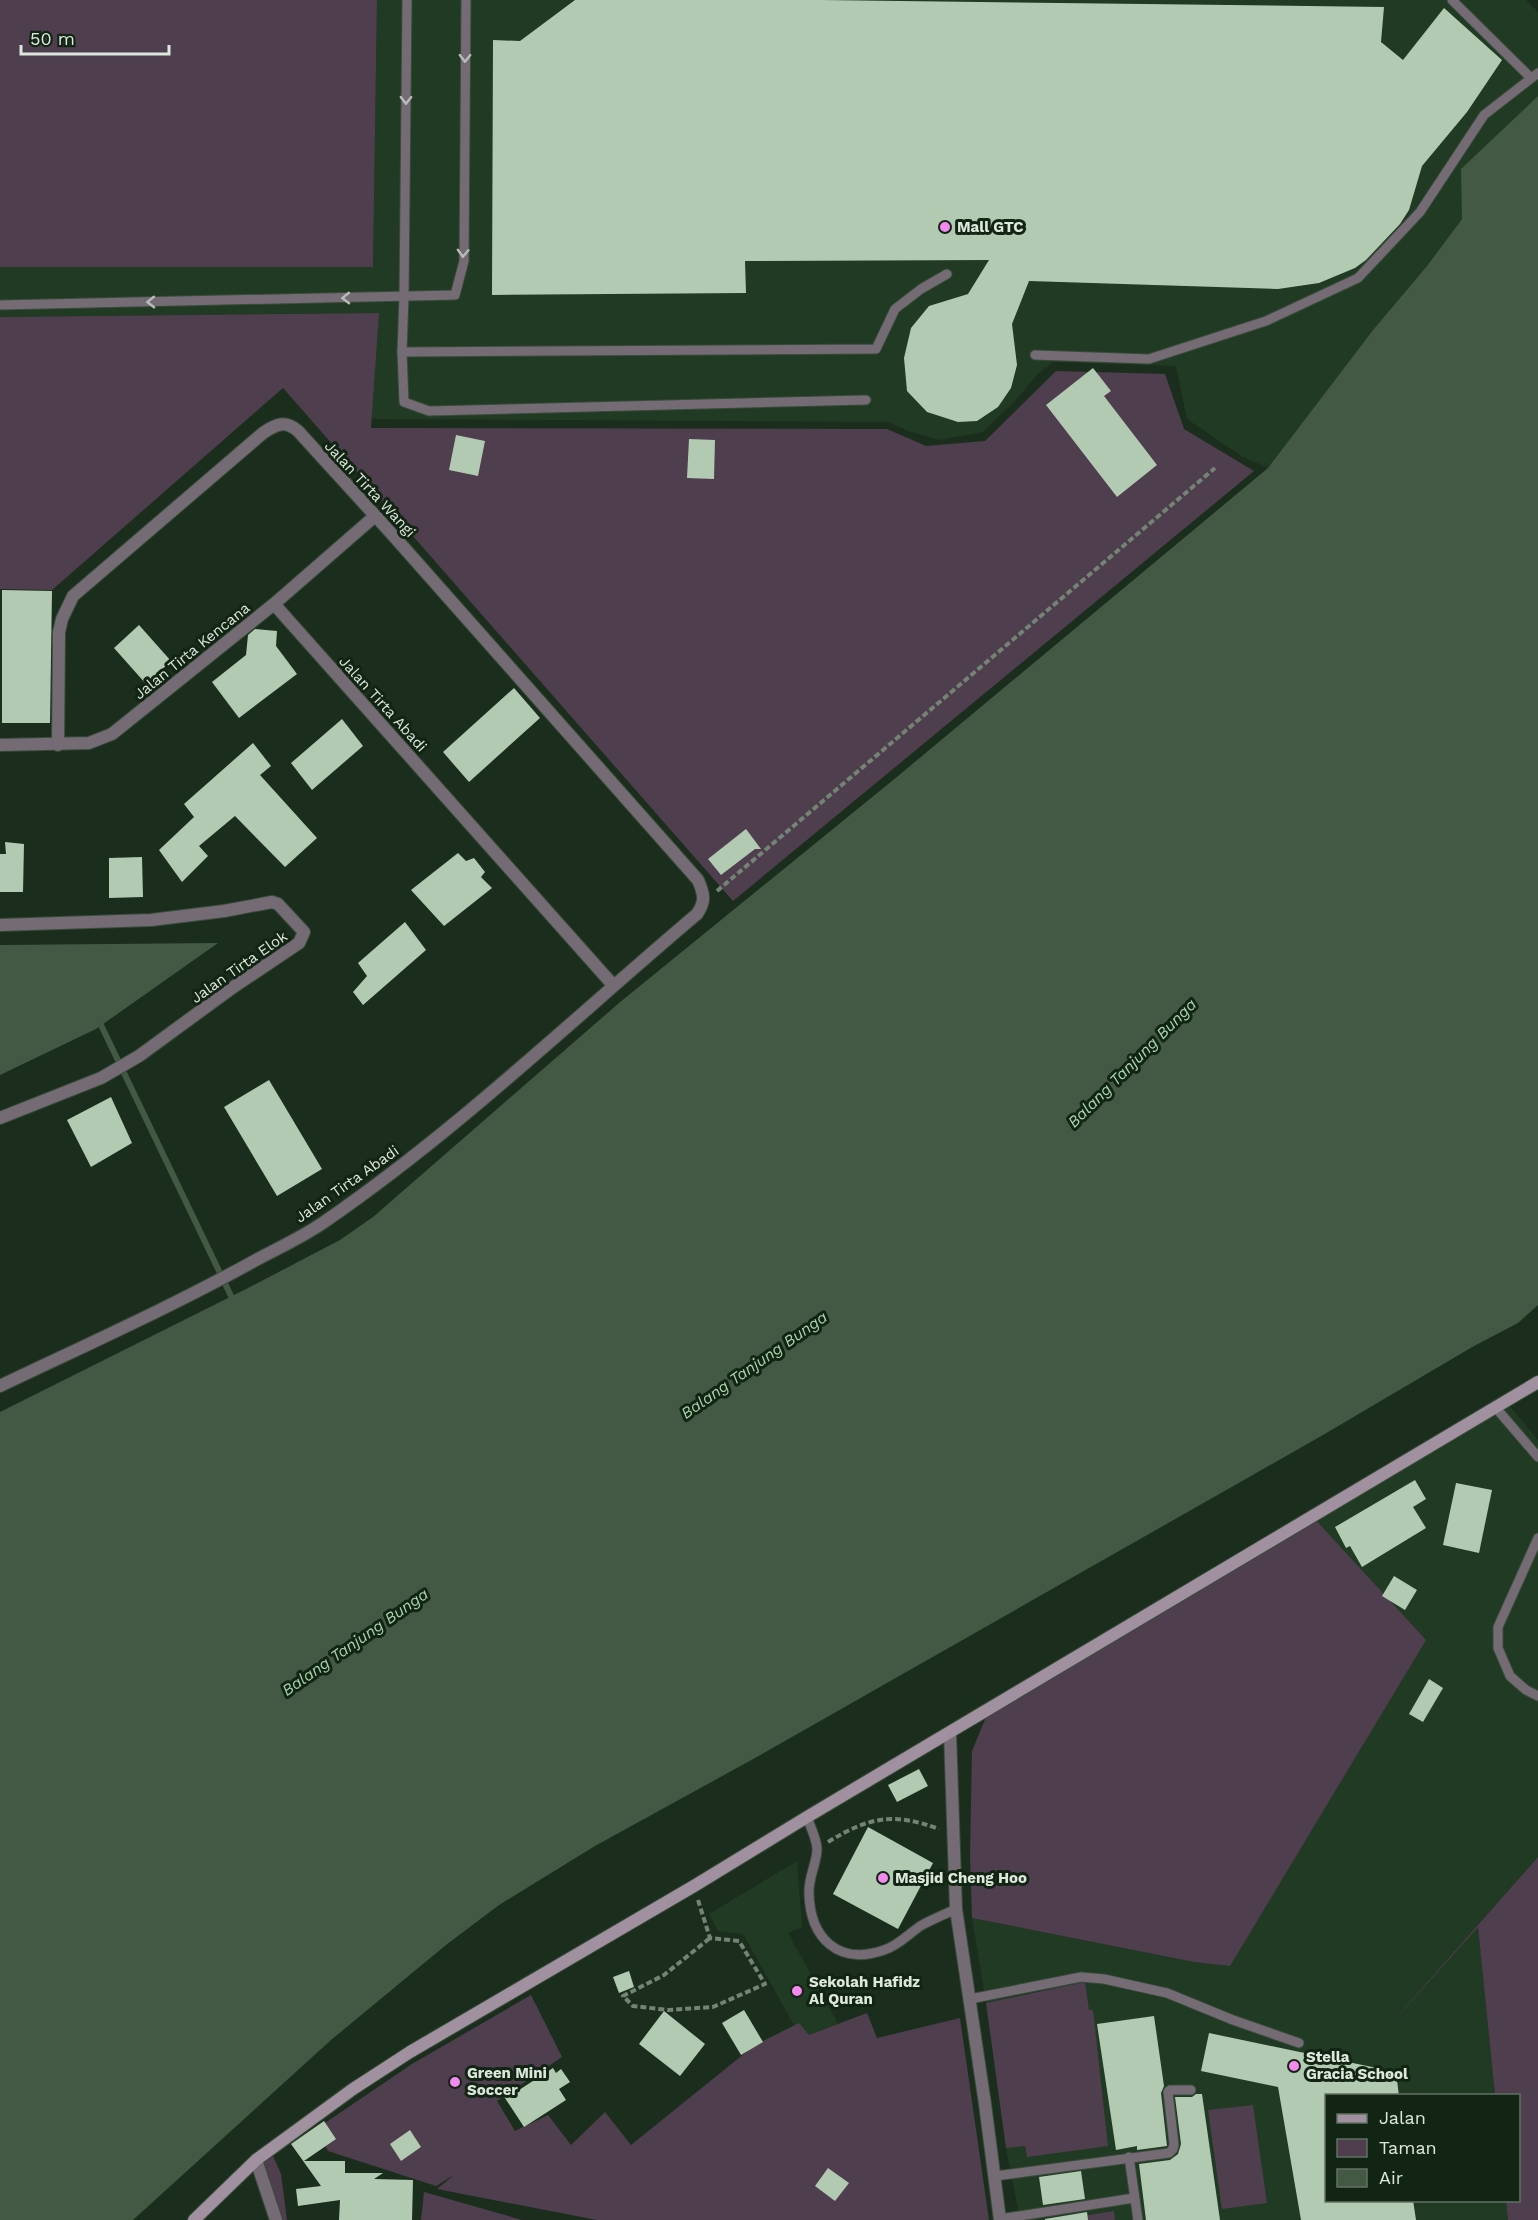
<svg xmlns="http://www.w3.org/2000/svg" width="1538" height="2220" viewBox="0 0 1538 2220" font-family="'Work Sans',sans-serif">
<rect width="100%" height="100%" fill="#1b2e1d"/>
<g fill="#213a23">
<path d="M377,0h1149l12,12v84l-76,73v50l-35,47 -54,64 -105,138 -27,-12 -54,-37 -11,-53 -123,-4 -16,13 -20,24 -34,33 -43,8 -29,-8 -24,-10 -516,-3 7,-106 -378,4v-50h373z"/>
<path d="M1504,1399l34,41v417l-99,112 39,-43 17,169 -169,1v104l180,1 2,19h-393l-1,-9 -57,9h-37l-14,-72 98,-12 -19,-154 -99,21 -14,-85 222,44 36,4 83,-449z"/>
<path d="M797,1861l5,66 -14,6 53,96 -34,19 -64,-114 -25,-3 -9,-17z"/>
</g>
<g fill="#4f3e4e">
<path d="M0,0h377l-4,267h-373z"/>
<path d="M379,313l-8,115 516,1 39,17 59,-5 71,-70 109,3 19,55 70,42 -521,430 -450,-513 -231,202 -52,-1v-272z"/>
<path d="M1313,1517l113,123 -196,326 -36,-4 -222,-44 -2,-63 2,-104 14,-34z"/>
<path d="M1538,1857v363h-30l-2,-19 12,-1v-104l-23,-1 -17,-168 -99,110z"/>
<path d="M1085,1982l4,28h4l15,136 -81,11 -2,-11 -19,2 -20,-145z"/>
<path d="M531,1995l31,62 -65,44 18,30 33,-16 23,30 34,-33 26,33 124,-100 44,-22 10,12 58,-22 10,25 83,-20 29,202h-392l-160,-31 17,-14 -18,11 -108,-35 -12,-22 96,-65z"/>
<path d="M1253,2105l14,98 -45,6 -14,-99z"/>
<path d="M269,2147l12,27 6,46h-17l-20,-56z"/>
<path d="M424,2192l98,28h-101z"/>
<path d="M1114,2211l1,9h-58z"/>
</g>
<g fill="#435944">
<path d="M1538,96v1209l-20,18 -44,23 -151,89 -568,323 -160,88 -96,59 -53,40 -115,95 -198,180h-133v-808l250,-125 90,-47 33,-23 246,-214 279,-227 370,-308 105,-138 54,-64 35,-47 -1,-50z"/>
<path d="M218,943l-122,86 -96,46v-130z"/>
</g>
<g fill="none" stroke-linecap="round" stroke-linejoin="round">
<path stroke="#435944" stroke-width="6" d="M101,1025l130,271"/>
</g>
<g fill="#b2cab2">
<path d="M575,0h247l562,7 -3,35 22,18 41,-52 58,52 -35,52 -45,54 -13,44 -9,14 -34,36 -11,8 -36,15 -41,6 -249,-8 -17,43 5,41 -6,23 -13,19 -21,14 -19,1 -31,-10 -20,-21 -3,-33 7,-30 18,-22 39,-12 21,-34 -244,1 1,32 -254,2 1,-255 27,1z"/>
<path d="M1093,368l18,23 -7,5 53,69 -40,32 -71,-92z"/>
<path d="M456,435l29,6 -7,35 -29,-6z"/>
<path d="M689,439l26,1 -1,39 -27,-1z"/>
<path d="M2,590l50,1 -2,132h-48z"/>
<path d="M139,625l32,36 -25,23 -32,-36z"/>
<path d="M255,629l22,2 -1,15 21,28 -58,44 -27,-36 34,-27 2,-20z"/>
<path d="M514,688l26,30 -71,64 -26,-30z"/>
<path d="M342,719l21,27 -51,44 -21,-27z"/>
<path d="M253,743l18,23 -11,9 57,63 -32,29 -50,-51 -36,30 9,10 -26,26 -23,-32 35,-33 -10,-13z"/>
<path d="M746,829l15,20h-6l-34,26 -13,-16z"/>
<path d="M5,842l19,2 -1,48h-23v-38h6z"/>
<path d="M458,853l8,8 8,-3 11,14 -4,5 11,11 -48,38 -33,-36z"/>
<path d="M142,857l1,40 -34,1v-40z"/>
<path d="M405,922l21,28 -63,55 -10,-13 14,-16 -9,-13z"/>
<path d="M269,1080l53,89 -45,27 -53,-89z"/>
<path d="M111,1097l21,46 -41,24 -24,-47z"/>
<path d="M1415,1480l11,19 -13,8 13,21 -64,39 -12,-21 -4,2 -11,-21z"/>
<path d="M1456,1483l36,7 -13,63 -36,-8z"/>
<path d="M1394,1576l23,14 -12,20 -23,-14z"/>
<path d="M1429,1679l14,9 -20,34 -14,-8z"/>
<path d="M919,1769l9,17 -31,16 -9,-17z"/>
<path d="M868,1827l65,36 -35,66 -65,-35z"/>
<path d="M629,1971l5,16 -15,6 -6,-16z"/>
<path d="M744,2010l19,32 -22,13 -19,-32z"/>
<path d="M664,2011l41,33 -25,32 -41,-32z"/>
<path d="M1154,2016l10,70 -3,7 6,53 -30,4v-4l-21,4 -19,-126z"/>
<path d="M1209,2033l187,39 3,24h-73v104h87l3,20h-115l-23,-133 -77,-16z"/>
<path d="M553,2068l3,5 5,-4 9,13 -11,7 7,11 -42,27 -21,-32 13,-9 3,4z"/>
<path d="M1196,2094h6l18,126h-74l-7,-56 31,-4 8,-6 3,-10 -6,-47h17z"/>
<path d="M324,2121l12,18 -32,22h41v12h38l-9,6 39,1 -1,40h-73l1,-20 -42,6 -2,-17 25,-3 -30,-42z"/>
<path d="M410,2130l11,17 -20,14 -11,-17z"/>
<path d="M828,2168l21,15 -14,18 -20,-15z"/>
<path d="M1081,2171l4,28 -42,6 -4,-28z"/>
<path d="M1087,2212l1,8h-43v-1z"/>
</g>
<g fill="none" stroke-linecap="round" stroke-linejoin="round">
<defs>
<g id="lane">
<path d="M407,0l-3,296 -2,56 2,50 25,9 437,-11"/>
<path d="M1452,0l79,78"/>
<path d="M0,305l455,-10 9,-34 2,-261"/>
<path d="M402,352l474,-3 19,-40 26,-20 26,-15"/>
<path d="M1035,355l114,4 117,-38 92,-43 62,-66 64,-97 54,-42"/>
<path d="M1496,1408l42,49"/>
<path d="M1538,1538l-40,89v21l12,28 16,14 12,6"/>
<path d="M807,1817c3,9 9,20 10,31 1,12 -9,30 -8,45 1,45 29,73 75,57 16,-5 25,-17 38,-25 11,-6 23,-11 34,-16"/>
<path d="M970,1999l111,-22 23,2 63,14 66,27 66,23"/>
<path d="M1129,2157l9,63"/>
<path d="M995,2176l174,-23 4,-4 1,-5 -6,-52 2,-2h21"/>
<path d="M1000,2219l134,-21"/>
</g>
<g id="street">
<path d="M274,604l339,381"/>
<path d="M0,745l89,-2 23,-9 162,-130 101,-88"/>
<path d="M0,925l151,-5 73,-9 48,-9 6,2 26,28 -5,11 -67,45 -93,68 -38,22 -101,40"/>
<path d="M0,1386c86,-41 173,-80 256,-126 24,-13 49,-24 71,-40 132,-91 248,-203 370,-306 9,-13 7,-20 1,-34l-307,-347 -93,-102c-13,-11 -22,-7 -35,2l-190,163 -11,23 -3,13 -1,113"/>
<path d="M950,1733l6,176 29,195 15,116"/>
<path d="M256,2160l20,60"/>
</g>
<path id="secondary" d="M194,2220l62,-60 97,-71 57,-37 284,-166 113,-69 731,-435"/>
</defs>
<use href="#lane" stroke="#3a4c3c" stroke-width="11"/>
<use href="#street" stroke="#3a4c3c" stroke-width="14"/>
<use href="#secondary" stroke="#3a4c3c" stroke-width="14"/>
<g stroke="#738374" stroke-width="4" stroke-dasharray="6 3" stroke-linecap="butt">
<path d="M717,891l498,-423"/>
<path d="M828,1842c41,-25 65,-30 111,-13"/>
<path d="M698,1900l12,38 29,3 26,43 -52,23 -45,3 -35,-4 -10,-10 41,-21 46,-37"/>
</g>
<use href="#lane" stroke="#756b74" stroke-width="9"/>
<use href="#street" stroke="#756b74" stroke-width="12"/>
<use href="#secondary" stroke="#a1909f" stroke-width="12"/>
</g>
<defs><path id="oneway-chevron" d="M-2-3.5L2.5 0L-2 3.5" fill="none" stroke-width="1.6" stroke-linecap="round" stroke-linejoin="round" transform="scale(1.5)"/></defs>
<g stroke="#b8bcb8">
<use href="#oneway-chevron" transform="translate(465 58) rotate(91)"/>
<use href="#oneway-chevron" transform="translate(406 100) rotate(91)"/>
<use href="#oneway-chevron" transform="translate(463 253) rotate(92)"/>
<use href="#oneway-chevron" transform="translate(346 298) rotate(179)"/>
<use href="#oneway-chevron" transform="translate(151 302) rotate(179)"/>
</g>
<g fill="#f489f0" stroke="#122413" stroke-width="2">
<circle cx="945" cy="227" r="6"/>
<circle cx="883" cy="1878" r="6"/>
<circle cx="797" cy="1991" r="6"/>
<circle cx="1294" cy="2066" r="6"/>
<circle cx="455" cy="2082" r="6"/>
</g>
<g text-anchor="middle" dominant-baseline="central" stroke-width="6" stroke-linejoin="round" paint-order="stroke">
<g font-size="15" font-weight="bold" fill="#dce8dc" stroke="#122413" text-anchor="start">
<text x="957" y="227">Mall GTC</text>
<text x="895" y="1878">Masjid Cheng Hoo</text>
<text x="809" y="1982">Sekolah Hafidz<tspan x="809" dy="17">Al Quran</tspan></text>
<text x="1306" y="2057">Stella<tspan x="1306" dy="17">Gracia School</tspan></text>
<text x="467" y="2073">Green Mini<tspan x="467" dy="17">Soccer</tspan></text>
</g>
<g font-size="15" fill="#dce8dc" stroke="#122413">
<text transform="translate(370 489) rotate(47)">Jalan Tirta Wangi</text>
<text transform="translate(192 651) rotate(-39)">Jalan Tirta Kencana</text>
<text transform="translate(383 704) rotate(48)">Jalan Tirta Abadi</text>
<text transform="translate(239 967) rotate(-35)">Jalan Tirta Elok</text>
<text transform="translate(347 1184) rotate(-35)">Jalan Tirta Abadi</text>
</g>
<g font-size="16" font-style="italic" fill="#aad5ac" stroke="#122413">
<text transform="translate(1132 1063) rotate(-45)">Balang Tanjung Bunga</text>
<text transform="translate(754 1365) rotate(-35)">Balang Tanjung Bunga</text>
<text transform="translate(355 1642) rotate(-35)">Balang Tanjung Bunga</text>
</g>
</g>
<rect x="1325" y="2094" width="195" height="108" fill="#122413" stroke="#637263" stroke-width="1.5"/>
<rect x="1337" y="2114" width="30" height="9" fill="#a1909f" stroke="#637263" stroke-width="1.5"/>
<text x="1379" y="2124" font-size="18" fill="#dce8dc">Jalan</text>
<rect x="1337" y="2139" width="30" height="18" fill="#4f3e4e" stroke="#637263" stroke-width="1.5"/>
<text x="1379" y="2154" font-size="18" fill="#dce8dc">Taman</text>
<rect x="1337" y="2169" width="30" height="18" fill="#435944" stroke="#637263" stroke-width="1.5"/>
<text x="1379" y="2184" font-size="18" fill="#dce8dc">Air</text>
<path d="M21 45v9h148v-9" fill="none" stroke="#dce8dc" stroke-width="3"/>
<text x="30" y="45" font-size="18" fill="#dce8dc" stroke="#122413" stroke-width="4.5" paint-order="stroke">50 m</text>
</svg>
